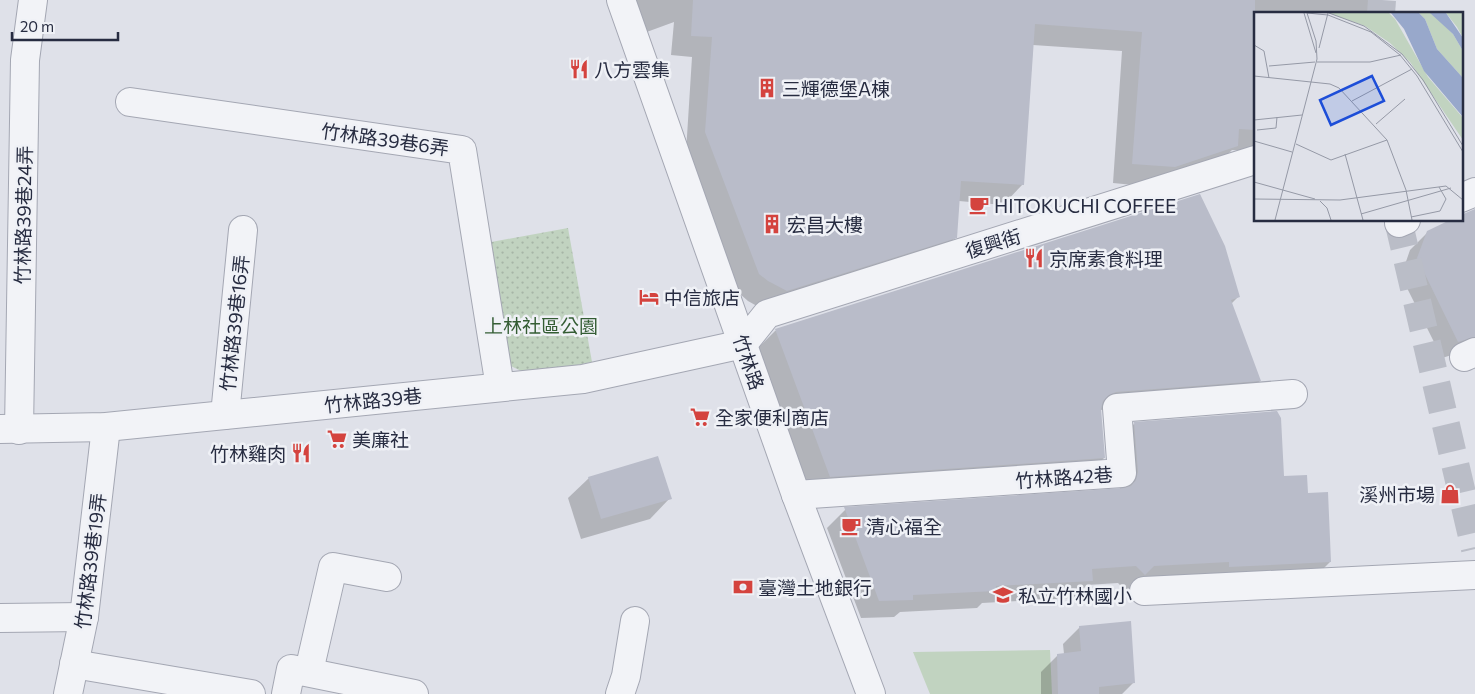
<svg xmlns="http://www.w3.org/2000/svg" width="1475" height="694" viewBox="0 0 1475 694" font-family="Commissioner,'Noto Sans TC',sans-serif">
<defs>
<pattern id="grass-dots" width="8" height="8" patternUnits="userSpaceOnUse" patternTransform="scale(1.25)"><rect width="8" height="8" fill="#c1d3c0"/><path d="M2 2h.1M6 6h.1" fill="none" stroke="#a6b5a6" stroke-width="1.8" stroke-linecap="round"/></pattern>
</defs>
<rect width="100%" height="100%" fill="#dfe1e9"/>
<path fill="url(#grass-dots)" d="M568,228l24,134 -62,13 -28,-13 -16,-119z"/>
<path fill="#c1d3c0" d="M1050,650l2,44h-122l-17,-42z"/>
<g fill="#0003">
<path d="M632,0h737l-1,14h-113v137l-23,-1 -16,16 -62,21 -41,-4 9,-132 -89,-6 -10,139 -20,21 -44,-4 -3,36 -20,20 -170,54 -18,-10 -8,-7 -54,-142 6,-95 -21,-2 3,-33 -30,11z"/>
<path d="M1200,195l38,102 -7,7 29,77 -19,18 -141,11 4,48 -19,19 -274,18 -55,-145 19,-19z"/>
<path d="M1475,210v142l-17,1 -16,5 -41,-82 9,-26 18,-18 25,-12h8z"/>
<path d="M1134,424l149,53 24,17 23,68 -18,18 -176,3 -9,9 -9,-9 -31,2 -13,13 -92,5 -5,5 -77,4 -6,5 -33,1 -34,-90 18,-18 275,-20 -3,-49z"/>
<path d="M589,478l81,20 -20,21 -69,20 -13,-41z"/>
<path d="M1080,627l53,56 -11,11h-81v-22l17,-17 6,-1 -1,-10z"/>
</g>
<g fill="#b9bcc9">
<path d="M693,0h562v130l-16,-1 -1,17 -63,21 -43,-3 10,-132 -107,-8 -11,161 -63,-4 -4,57 -170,53 -19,-10 -9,-7 -54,-142 7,-95 -21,-1z"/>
<path d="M1200,194l25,52 15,51 -9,3 30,81 -145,11 -7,3 -6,6 -2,8 4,49 -275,19 -55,-148z"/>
<path d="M1475,209v128l-17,5 -41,-84 10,-27 23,-11h11v-5z"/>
<path d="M1277,411l4,7 3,58 23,-1 1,18 20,-1 3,70 -102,5v-5l-75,4 -9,9 -9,-9 -44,3 1,12 -97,5v5l-83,4v5l-34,1 -35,-94 280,-19 7,-2 5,-6 2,-8 -4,-50z"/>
<path d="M658,456l14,43 -71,20 -13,-42z"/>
<path d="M1131,621l4,62 -36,4v7h-41l-1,-40 24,-3 -2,-25z"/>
</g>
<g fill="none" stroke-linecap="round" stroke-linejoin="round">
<g stroke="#babdc7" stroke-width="28" stroke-dasharray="28 14" stroke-linecap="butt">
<path d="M1381,14l1,-14"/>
<path d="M1398,220l77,329"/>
</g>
<defs>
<g id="minor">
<path d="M621,0l175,495 75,199"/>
<path d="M130,102l332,48 38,237"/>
<path d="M1461,198l14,-6"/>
<path d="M1399,223l7,-3"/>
<path d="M1464,357l11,-5"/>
<path d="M225,415l18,-185"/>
<path d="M0,429l106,-2 477,-48 160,-35 24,-30 488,-154"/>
<path d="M19,430l6,-370 8,-60"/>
<path d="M796,495l326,-22 -5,-65 176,-14"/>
<path d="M1144,591l331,-16"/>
<path d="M0,618l84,-1"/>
<path d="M74,664l177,30"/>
<path d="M309,671l24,-104 54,10"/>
<path d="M68,694l16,-77 22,-190"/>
<path d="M286,694l5,-25 123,25"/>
<path d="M620,694l6,-18 9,-55"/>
</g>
</defs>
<use href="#minor" stroke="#a4a7b3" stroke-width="30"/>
<use href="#minor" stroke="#f2f3f7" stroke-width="28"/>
</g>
<defs>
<symbol id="restaurant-bare" viewBox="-9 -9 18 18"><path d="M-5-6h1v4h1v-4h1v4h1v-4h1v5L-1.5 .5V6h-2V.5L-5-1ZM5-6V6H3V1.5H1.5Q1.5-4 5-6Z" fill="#d4433e" stroke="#eff1f6" stroke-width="2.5" paint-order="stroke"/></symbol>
<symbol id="building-bare" viewBox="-9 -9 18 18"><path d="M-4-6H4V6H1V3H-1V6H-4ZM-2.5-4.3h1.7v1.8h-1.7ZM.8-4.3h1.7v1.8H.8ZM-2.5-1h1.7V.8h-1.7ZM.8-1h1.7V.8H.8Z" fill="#d4433e" stroke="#eff1f6" stroke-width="2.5" paint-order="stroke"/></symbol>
<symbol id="cafe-bare" viewBox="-9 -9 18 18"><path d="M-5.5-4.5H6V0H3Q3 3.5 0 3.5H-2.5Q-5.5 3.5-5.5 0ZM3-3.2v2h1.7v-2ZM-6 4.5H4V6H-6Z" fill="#d4433e" stroke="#eff1f6" stroke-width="2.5" paint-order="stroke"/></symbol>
<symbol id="hotel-bare" viewBox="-9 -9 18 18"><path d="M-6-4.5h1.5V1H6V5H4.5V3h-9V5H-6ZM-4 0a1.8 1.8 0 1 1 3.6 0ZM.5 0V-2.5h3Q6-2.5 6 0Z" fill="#d4433e" stroke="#eff1f6" stroke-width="2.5" paint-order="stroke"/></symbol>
<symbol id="supermarket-bare" viewBox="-9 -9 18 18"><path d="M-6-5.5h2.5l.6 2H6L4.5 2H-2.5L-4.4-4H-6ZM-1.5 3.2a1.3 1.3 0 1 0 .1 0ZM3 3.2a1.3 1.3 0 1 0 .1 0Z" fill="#d4433e" stroke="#eff1f6" stroke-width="2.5" paint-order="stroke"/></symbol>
<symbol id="shop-bare" viewBox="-9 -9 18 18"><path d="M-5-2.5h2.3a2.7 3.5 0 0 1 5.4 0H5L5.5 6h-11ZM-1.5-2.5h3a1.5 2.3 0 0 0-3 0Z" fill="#d4433e" stroke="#eff1f6" stroke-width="2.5" paint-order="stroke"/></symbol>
<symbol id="bank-bare" viewBox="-9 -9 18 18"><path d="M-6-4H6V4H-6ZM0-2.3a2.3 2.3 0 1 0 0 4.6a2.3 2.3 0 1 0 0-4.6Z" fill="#d4433e" stroke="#eff1f6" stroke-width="2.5" paint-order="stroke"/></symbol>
<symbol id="school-bare" viewBox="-9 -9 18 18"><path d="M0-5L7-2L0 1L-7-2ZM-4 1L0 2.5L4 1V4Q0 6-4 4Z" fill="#d4433e" stroke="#eff1f6" stroke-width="2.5" paint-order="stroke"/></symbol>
</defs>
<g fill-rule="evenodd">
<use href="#restaurant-bare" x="565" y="55" width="28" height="28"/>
<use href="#building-bare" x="753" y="74" width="28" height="28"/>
<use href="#cafe-bare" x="965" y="191" width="28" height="28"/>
<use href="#building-bare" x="758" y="210" width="28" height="28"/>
<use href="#restaurant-bare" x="1020" y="244" width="28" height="28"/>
<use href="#hotel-bare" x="635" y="283" width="28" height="28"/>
<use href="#supermarket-bare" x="686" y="403" width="28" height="28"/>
<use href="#supermarket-bare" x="323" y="425" width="28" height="28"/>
<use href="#restaurant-bare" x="287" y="439" width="28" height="28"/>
<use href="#shop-bare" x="1436" y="480" width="28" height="28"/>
<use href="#cafe-bare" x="837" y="512" width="28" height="28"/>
<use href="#bank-bare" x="729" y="573" width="28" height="28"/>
<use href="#school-bare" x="989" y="581" width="28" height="28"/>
</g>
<g text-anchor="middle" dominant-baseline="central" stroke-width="5" stroke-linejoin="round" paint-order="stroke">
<g font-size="19" fill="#272c41" stroke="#eff1f6" text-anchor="start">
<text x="594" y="69">八方雲集</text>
<text x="782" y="88">三輝德堡A棟</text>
<text x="994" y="205">HITOKUCHI COFFEE</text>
<text x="787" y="224">宏昌大樓</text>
<text x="1049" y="258">京席素食料理</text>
<text x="664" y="297">中信旅店</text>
<text x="715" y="417">全家便利商店</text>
<text x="352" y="439">美廉社</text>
<text x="286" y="453" text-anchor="end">竹林雞肉</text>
<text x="1435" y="494" text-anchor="end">溪州市場</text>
<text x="866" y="526">清心福全</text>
<text x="758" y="587">臺灣土地銀行</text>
<text x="1018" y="595">私立竹林國小</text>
</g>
<g font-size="19" fill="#272c41" stroke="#eff1f6">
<text transform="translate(385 139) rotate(8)">竹林路39巷6弄</text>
<text transform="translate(23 215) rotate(-89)">竹林路39巷24弄</text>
<text transform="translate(993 243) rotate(-17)">復興街</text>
<text transform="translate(234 323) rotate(-84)">竹林路39巷16弄</text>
<text transform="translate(749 362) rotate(71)">竹林路</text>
<text transform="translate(373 400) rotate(-6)">竹林路39巷</text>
<text transform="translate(1064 477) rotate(-4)">竹林路42巷</text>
<text transform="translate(90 561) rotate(-83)">竹林路39巷19弄</text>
</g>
<g font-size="19" fill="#345d34" stroke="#eff1f6">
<text x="541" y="325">上林社區公園</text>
</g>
</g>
<g transform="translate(1254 12)">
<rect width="209" height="209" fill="#dfe1e9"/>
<path d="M74,1h61l6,6 33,58 35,41v22l-53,-78 -20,-19 -25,-17z" fill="#c1d3c0"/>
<path d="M165,1h13l21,21 10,17v27l-26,-29 -12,-30zM192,1h17v25l-6,-11z" fill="#c1d3c0"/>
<path d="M137,1h28l6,6 12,30 26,29v39l-39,-46 -20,-42zM176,1h16l17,25v13l-10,-17z" fill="#98a8cb"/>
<path fill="none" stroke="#9599a6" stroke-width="1" d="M50,1l12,40M53,1l21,2M75,1l35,13 38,28 21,26 40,66M74,3l43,17 29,23 17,21 46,76M0,33l10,6 5,27M65,36l9,-35M63,50h53l31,-7M15,54l46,-4M0,64l76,8 9,4 48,52 19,50 6,30M98,89l60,-32M0,108l48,-5M122,112l29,-25M3,118l19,-2 1,-11M0,129l38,11M42,132l35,16 56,-20M91,142l18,66M0,170l61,17M0,187l86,1 106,-14 17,14M66,189l7,7 4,12M107,202l90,-26M157,205l29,-6 6,-12 -7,-12M21,208l42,-161 -1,-18 -9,-28"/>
<path fill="#1d4ed8" fill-opacity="0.15" stroke="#1d4ed8" stroke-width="2.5" d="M118,64l12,25 -53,24 -11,-25z"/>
<rect width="209" height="209" fill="none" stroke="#272c41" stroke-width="2.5"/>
</g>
<path d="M12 32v8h106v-8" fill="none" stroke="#272c41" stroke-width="2.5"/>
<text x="20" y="32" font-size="15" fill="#272c41" stroke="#eff1f6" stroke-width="4" paint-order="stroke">20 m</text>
</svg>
